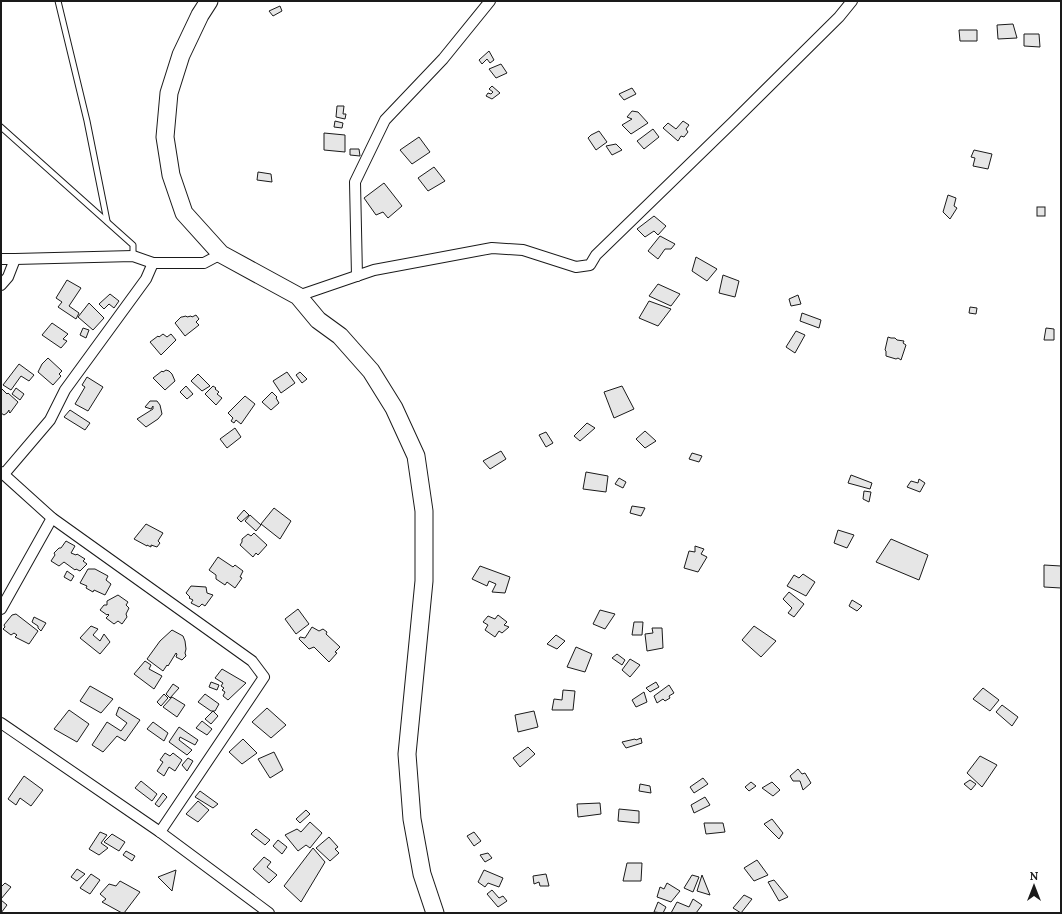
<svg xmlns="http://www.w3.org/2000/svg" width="1062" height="914" viewBox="0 0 1062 914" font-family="Lora,serif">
<rect width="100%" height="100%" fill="#fff"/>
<g fill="#e6e6e6" stroke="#1a1a1a">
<path d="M280,6l2,5 -9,5 -4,-5z"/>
<path d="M1013,24l4,14 -19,1 -1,-14z"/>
<path d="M959,30h18v11h-17z"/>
<path d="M1024,34h15l1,13 -16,-1z"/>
<path d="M489,51l5,9 -4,3 -3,-4 -5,5 -3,-4z"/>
<path d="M501,64l6,9 -11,5 -7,-9z"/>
<path d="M492,86l8,7 -8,6 -6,-3 2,-3 3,1 2,-2 -4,-3z"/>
<path d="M632,88l4,6 -12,6 -5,-6z"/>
<path d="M337,106h7l-1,8h3l-1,5 -9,-2z"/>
<path d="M632,111l6,1 10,11 -17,11 -9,-9 10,-6 -5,-2z"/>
<path d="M335,121l8,2 -1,5 -8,-1z"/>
<path d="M683,121l6,4 -3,4 2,3 -4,5 -3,-1 -3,5 -15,-13 5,-5 8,6z"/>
<path d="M653,129l6,8 -15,12 -7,-8z"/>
<path d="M599,131l8,11 -11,8 -8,-12 3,-3z"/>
<path d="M324,133l21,2v17l-21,-2z"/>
<path d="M419,137l11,15 -18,12 -12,-14z"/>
<path d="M616,144l6,6 -10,5 -6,-9z"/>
<path d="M350,149h9l1,7 -10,-1z"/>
<path d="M974,150l18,4 -4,15 -15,-3 2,-8 -4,-1z"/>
<path d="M434,167l11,14 -17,10 -10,-13z"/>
<path d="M258,172l13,2 1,8 -15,-2z"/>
<path d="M384,183l18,23 -14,12 -5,-6 -7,3 -12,-17z"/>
<path d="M948,195l8,3 -2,8 3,2 -7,11 -7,-7z"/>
<rect x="1037" y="207" width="8" height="9"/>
<path d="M654,216l12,10 -8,9 -4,-4 -9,6 -8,-8z"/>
<path d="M660,236l15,8 -4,5h-6l-7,10 -10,-8z"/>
<path d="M696,257l21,12 -10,12 -15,-10z"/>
<path d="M723,275l16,6 -4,16 -16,-4z"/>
<path d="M67,280l14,8 -12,18 10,7 -3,6 -18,-12 4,-5 -6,-4z"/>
<path d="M658,284l22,10 -9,12 -22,-10z"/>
<path d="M110,294l9,7 -5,7 -5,-4 -5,5 -5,-5z"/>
<path d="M798,295l3,9 -10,2 -2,-7z"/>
<path d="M649,301l22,8 -13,17 -19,-8z"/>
<path d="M89,303l15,15 -11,12 -15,-13z"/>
<path d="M970,307l7,1 -1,6 -7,-1z"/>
<path d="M802,313l19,7 -2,8 -19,-7z"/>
<path d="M196,315l3,4 -3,3 3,3 -14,11 -10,-13 6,-6h1l4,-1 1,1 4,-1 1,1z"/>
<path d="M52,323l16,11 -5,5 4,2 -6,7 -19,-13z"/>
<path d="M83,328l6,2 -3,8 -6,-3z"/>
<path d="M1046,328l8,1v11h-10z"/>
<path d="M796,331l9,4 -10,18 -9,-6z"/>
<path d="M163,334l4,3 4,-3 5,6 -15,15 -11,-13 8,-6 1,1z"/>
<path d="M888,337l3,1h4l2,2 7,1 -1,2 3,2 -5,15 -3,-2 -2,1 -10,-3v-5l-1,-1z"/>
<path d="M48,358l14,13 -3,3 2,2 -8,9 -15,-13 4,-8z"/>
<path d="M19,364l15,11 -5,6 -8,-5 -10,14 -8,-5z"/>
<path d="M166,370l3,1 3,3 3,7 -10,9 -12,-12 9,-7 1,1z"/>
<path d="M287,372l8,11 -14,10 -8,-12z"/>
<path d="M300,372l7,7 -5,4 -6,-8z"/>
<path d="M198,374l12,12 -8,5 -11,-10z"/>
<path d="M87,377l16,10 -15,24 -13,-7 10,-17 -3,-2z"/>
<path d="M186,386l7,8 -6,5 -7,-7z"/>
<path d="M213,386l3,2 -1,1 4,3 -2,2 5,4 -6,7 -11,-11z"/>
<path d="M622,386l12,23 -20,9 -10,-26z"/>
<path d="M1,388l6,6 1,-1 10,9 -8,11 -1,-1v-2l-2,3 -3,2 -3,-2z"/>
<path d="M16,388l8,6 -4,6 -8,-6z"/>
<path d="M272,392l5,5 -1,1 3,5 -8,7 -9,-8z"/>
<path d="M245,396l10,8 -14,20 -5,-4 -2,3 -3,-2 2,-3 -5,-5z"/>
<path d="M150,401h7l3,4 2,9 -4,5 -12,8 -9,-8 16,-10v-3l-2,3 -6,-2z"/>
<path d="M70,410l20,13 -5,7 -21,-13z"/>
<path d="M587,423l8,5 -15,13 -6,-5z"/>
<path d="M235,428l6,9 -14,11 -7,-9z"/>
<path d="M645,431l11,10 -11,7 -9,-9z"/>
<path d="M546,432l7,11 -7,4 -7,-12z"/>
<path d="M501,451l5,8 -16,10 -7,-8z"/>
<path d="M692,453l10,3 -3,6 -10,-3z"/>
<path d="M586,472l22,4 -2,16 -23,-3z"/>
<path d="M851,475l21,8 -2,6 -22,-6z"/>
<path d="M619,478l7,4 -3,6 -8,-4z"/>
<path d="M919,479l6,4 -5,9 -13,-5 4,-6 7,2z"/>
<path d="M864,491l7,1 -2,10 -6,-3z"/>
<path d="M632,506l13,2 -4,8 -11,-3z"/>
<path d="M274,508l17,13 -11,18 -19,-15z"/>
<path d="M244,510l5,5 -8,7 -4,-4z"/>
<path d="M250,515l11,10 -5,6 -11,-10z"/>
<path d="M146,524l17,9 -5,8 2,2 -3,4 -6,-2v2l-4,-2v1l-13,-7z"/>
<path d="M838,530l16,5 -7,13 -13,-5z"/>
<path d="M254,533l13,12 -9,10 -2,-2 -3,4 -13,-12 2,-3v-3l6,-5 3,2z"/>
<path d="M891,539l37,16 -9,25 -43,-18z"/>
<path d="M66,541l9,5 -4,7 5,2 1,-1 8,5 -2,2 4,3 -7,7 -4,-2 -1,1 -11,-8 -5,4 -8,-5 4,-6 -1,-2 5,-5h2z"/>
<path d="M695,546l9,3 -3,5 6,3 -9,15 -14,-4 5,-17 6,1z"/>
<path d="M218,557l15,10 2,-2 8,6 -3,6 2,1 -7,10 -8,-6 -2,3 -9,-6v-4l-7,-5z"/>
<path d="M1044,565l17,1v22l-17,-1z"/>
<path d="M480,566l30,11 -5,16 -13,-1 4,-8 -7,-3 -2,5 -15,-7z"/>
<path d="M88,569h7l13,7 -2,4 5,4 -6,11 -11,-5 -1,2 -7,-4 1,-2 -7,-3z"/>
<path d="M67,571l7,5 -3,5 -7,-4z"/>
<path d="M803,574l12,8 -9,14 -19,-10 7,-11 5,3z"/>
<path d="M191,586l15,1 1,6 6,2 -8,11 -3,-2 -3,3 -8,-4 2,-3 -4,-2 1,-1 -4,-4z"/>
<path d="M789,592l15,12 -10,13 -6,-4 4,-5 -9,-9z"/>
<path d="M118,595l10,7 -2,3 3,3 -3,6 1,3 -5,7 -4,-3 -4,3 -8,-6 3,-3 -1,-1 -1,1 -7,-5 4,-5h3v-4z"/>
<path d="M852,600l10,6 -5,5 -8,-5z"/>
<path d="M298,609l11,15 -13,10 -11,-15z"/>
<path d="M600,610l15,4 -10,15 -12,-5z"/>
<path d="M16,614l22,17 -9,13 -14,-7 2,-2 -3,-2 -3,2 -8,-6 2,-2 -1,-2 8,-10z"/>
<path d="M498,615l9,7 -3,3 5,2 -7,6 -3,-2 -4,6 -10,-7 3,-5 -5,-3 5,-6 7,3z"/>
<path d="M34,617l12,6 -5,8 -3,-3v-2l-6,-4z"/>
<path d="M634,622h9l-1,13h-10z"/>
<path d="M91,626l7,3 -5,6 7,6 4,-7 6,8 -10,12 -20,-16z"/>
<path d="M754,626l22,15 -15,16 -19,-17z"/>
<path d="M312,627l7,4 4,-2 4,3 -1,2 14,13 -5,5 2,1 -8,9 -15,-15 -5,2 -10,-10 1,-2 5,1z"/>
<path d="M652,628h10l1,20 -16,3 -2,-17 8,-1z"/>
<path d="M172,630l11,6 2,5 1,8 -1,4 1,3 -4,4 -6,-3 1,-3 -1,-1 -8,13 -1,-1 -4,6 -16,-12 13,-18z"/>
<path d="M556,635l9,6 -8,8 -10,-5z"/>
<path d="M576,647l16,7 -7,18 -18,-5z"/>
<path d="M617,654l8,6 -3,5 -10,-7z"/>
<path d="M630,659l10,6 -10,12 -8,-7z"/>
<path d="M145,661l6,4 -2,4 13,7 -8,13 -20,-15z"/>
<path d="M222,669l24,14 -18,17 -5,-4 2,-4 -3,-2 2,-2 -3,-2 2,-3 -8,-5z"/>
<path d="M211,682l8,3 -2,5 -8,-3z"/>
<path d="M656,682l3,5 -9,5 -4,-4z"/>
<path d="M173,684l6,4 -9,10 -4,-4z"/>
<path d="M669,685l5,8 -5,3 1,2 -5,3 -2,-2 -6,4 -3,-7z"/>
<path d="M90,686l23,13 -12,14 -21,-12z"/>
<path d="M983,688l16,12 -9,11 -17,-12z"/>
<path d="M563,690l12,1 -2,19h-21l2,-11 8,1z"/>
<path d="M644,692l3,10 -11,5 -4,-7z"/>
<path d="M164,694l4,4 -7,8 -4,-4z"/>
<path d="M205,694l14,10 -4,7h-4l-13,-9z"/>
<path d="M172,697l13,8 -8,12 -14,-10z"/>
<path d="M1002,705l16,12 -6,9 -16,-14z"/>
<path d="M119,707l21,13 -15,21 -8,-5 -14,16 -11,-7 15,-23 14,9 6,-8 -11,-8z"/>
<path d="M267,708l19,17 -15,13 -19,-16z"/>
<path d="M69,710l20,14 -12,18 -23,-13z"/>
<path d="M213,711l5,5 -7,8 -6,-5z"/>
<path d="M534,711l4,16 -20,5 -3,-17z"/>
<path d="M202,721l10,8 -5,6 -11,-7z"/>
<path d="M153,722l15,11 -4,8 -17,-12z"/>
<path d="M179,727l19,13 -3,5 -15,-8 -1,3 13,10 -5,5 -18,-13z"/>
<path d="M641,738l1,5 -16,5 -4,-6 13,-3 1,1z"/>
<path d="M243,739l14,14 -15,11 -13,-12z"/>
<path d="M528,747l7,7 -15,13 -7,-9z"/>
<path d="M274,752l9,18 -13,8 -12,-19z"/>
<path d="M165,753l5,3 3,-3 9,7 -7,11 -6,-4 -5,9 -7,-5 6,-9 -3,-2z"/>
<path d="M980,756l17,9 -15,22 -15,-14z"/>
<path d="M188,758l5,3 -6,10 -5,-6z"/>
<path d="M798,769l4,5 3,-1 6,10 -8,7 -3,-9h-7l-3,-5z"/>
<path d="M24,776l19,14 -12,16 -11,-8 -4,7 -8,-6z"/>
<path d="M703,778l5,6 -14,9 -4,-6z"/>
<path d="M970,780l6,4 -5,6 -7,-6z"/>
<path d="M141,781l16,13 -5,7 -17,-13z"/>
<path d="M751,782l5,4 -7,5 -4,-4z"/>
<path d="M772,782l8,8 -7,6 -11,-8z"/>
<path d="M640,784l10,2 1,7 -12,-2z"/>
<path d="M200,791l18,13 -5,4 -18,-11z"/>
<path d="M163,793l4,4 -8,10 -4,-3z"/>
<path d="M705,797l5,8 -16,8 -3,-8z"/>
<path d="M198,801l11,9 -11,12 -12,-8z"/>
<path d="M600,803l1,11 -23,3 -1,-13z"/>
<path d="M619,809l20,2v12l-21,-2z"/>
<path d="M306,810l4,4 -10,9 -4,-4z"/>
<path d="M772,819l11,14 -4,6 -15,-15z"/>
<path d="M310,822l12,11 -12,15 -4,-3 -8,6 -13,-16 12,-6 4,3z"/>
<path d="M704,823h19l2,9 -19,2z"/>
<path d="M256,829l14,11 -5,5 -14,-11z"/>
<path d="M100,832l7,3 -6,8 7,5 -9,7 -10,-6z"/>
<path d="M474,832l7,9 -7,5 -7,-10z"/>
<path d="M112,834l13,8 -6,9 -15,-9z"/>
<path d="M329,837l9,10 -3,2 4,4 -9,8 -14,-13z"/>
<path d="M278,840l9,7 -5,7 -9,-8z"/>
<path d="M313,848l12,14 -24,40 -17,-16z"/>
<path d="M126,851l9,5 -3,5 -9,-6z"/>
<path d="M488,853l4,5 -7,4 -5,-7z"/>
<path d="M264,857l7,5 -4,5 10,8 -8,8 -16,-14z"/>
<path d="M757,860l11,15 -14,6 -10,-13z"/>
<path d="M627,863h15l-1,18h-18z"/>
<path d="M77,869l8,5 -8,7 -6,-4z"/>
<path d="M176,870l-4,21 -14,-14z"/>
<path d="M484,870l19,8 -4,9 -11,-4 -3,4 -7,-5z"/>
<path d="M91,874l9,6 -10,14 -10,-6z"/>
<path d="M546,874l3,12h-9l-1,-4 -5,2 -1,-8z"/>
<path d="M692,875l7,2 -6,15 -9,-4z"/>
<path d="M702,875l8,20 -13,-4z"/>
<path d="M774,880l14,17 -9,4 -11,-19z"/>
<path d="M120,881l20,11 -16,21h-2l-20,-11 4,-3 -6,-5 9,-10 7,2z"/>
<path d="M5,883l6,4 -10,12v-12z"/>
<path d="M667,883l13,8 -9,11 -14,-5 3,-10 4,2z"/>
<path d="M492,890l7,8 4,-2 4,5 -9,6 -11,-13z"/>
<path d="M744,895l8,4 -11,14 -8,-5z"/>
<path d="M693,899l9,6 -6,8h-25l6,-11 12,5z"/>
<path d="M1,900l6,5 -6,8z"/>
<path d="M658,902l8,5 -3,6 -9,-1z"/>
</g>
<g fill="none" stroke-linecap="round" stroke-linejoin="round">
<defs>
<g id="service">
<path d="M58,1l29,120 20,100"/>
<path d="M1,127l132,118v11"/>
</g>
<g id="minor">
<path d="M1,259h14l118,-3 20,7h51l17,-9"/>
<path d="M357,276l-2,-94 30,-62 58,-61 47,-58"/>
<path d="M1,285l7,-8 7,-18"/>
<path d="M298,296l76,-26 118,-22 31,2 53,17 14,-2 6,-10 137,-133 106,-105 13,-16"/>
<path d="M1,472l51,46 200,143 12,16 -104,155"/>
<path d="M4,474l46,-54 15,-30 81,-111 7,-16"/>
<path d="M1,609l51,-91"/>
<path d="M1,723l159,109 109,81"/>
</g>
<path id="trunk" d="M209,1l-9,14 -19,40 -12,38 -4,44 6,38 13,38 37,41 77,42 20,24 22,16 31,35 23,37 22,48 8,55v70l-17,173 5,65 10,55 13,39"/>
</defs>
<use href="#service" stroke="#1a1a1a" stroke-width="7"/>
<use href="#minor" stroke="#1a1a1a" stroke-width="12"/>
<use href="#trunk" stroke="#1a1a1a" stroke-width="19"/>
<use href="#service" stroke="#fff" stroke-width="5"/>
<use href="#minor" stroke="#fff" stroke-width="10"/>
<use href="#trunk" stroke="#fff" stroke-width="17"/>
</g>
<rect width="1062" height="914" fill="none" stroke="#1a1a1a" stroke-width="4"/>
<g transform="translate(1034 886)" stroke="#ffffff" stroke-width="3" paint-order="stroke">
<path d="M0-3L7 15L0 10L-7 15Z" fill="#1a1a1a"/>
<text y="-6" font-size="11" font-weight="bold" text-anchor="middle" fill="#1a1a1a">N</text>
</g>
</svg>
